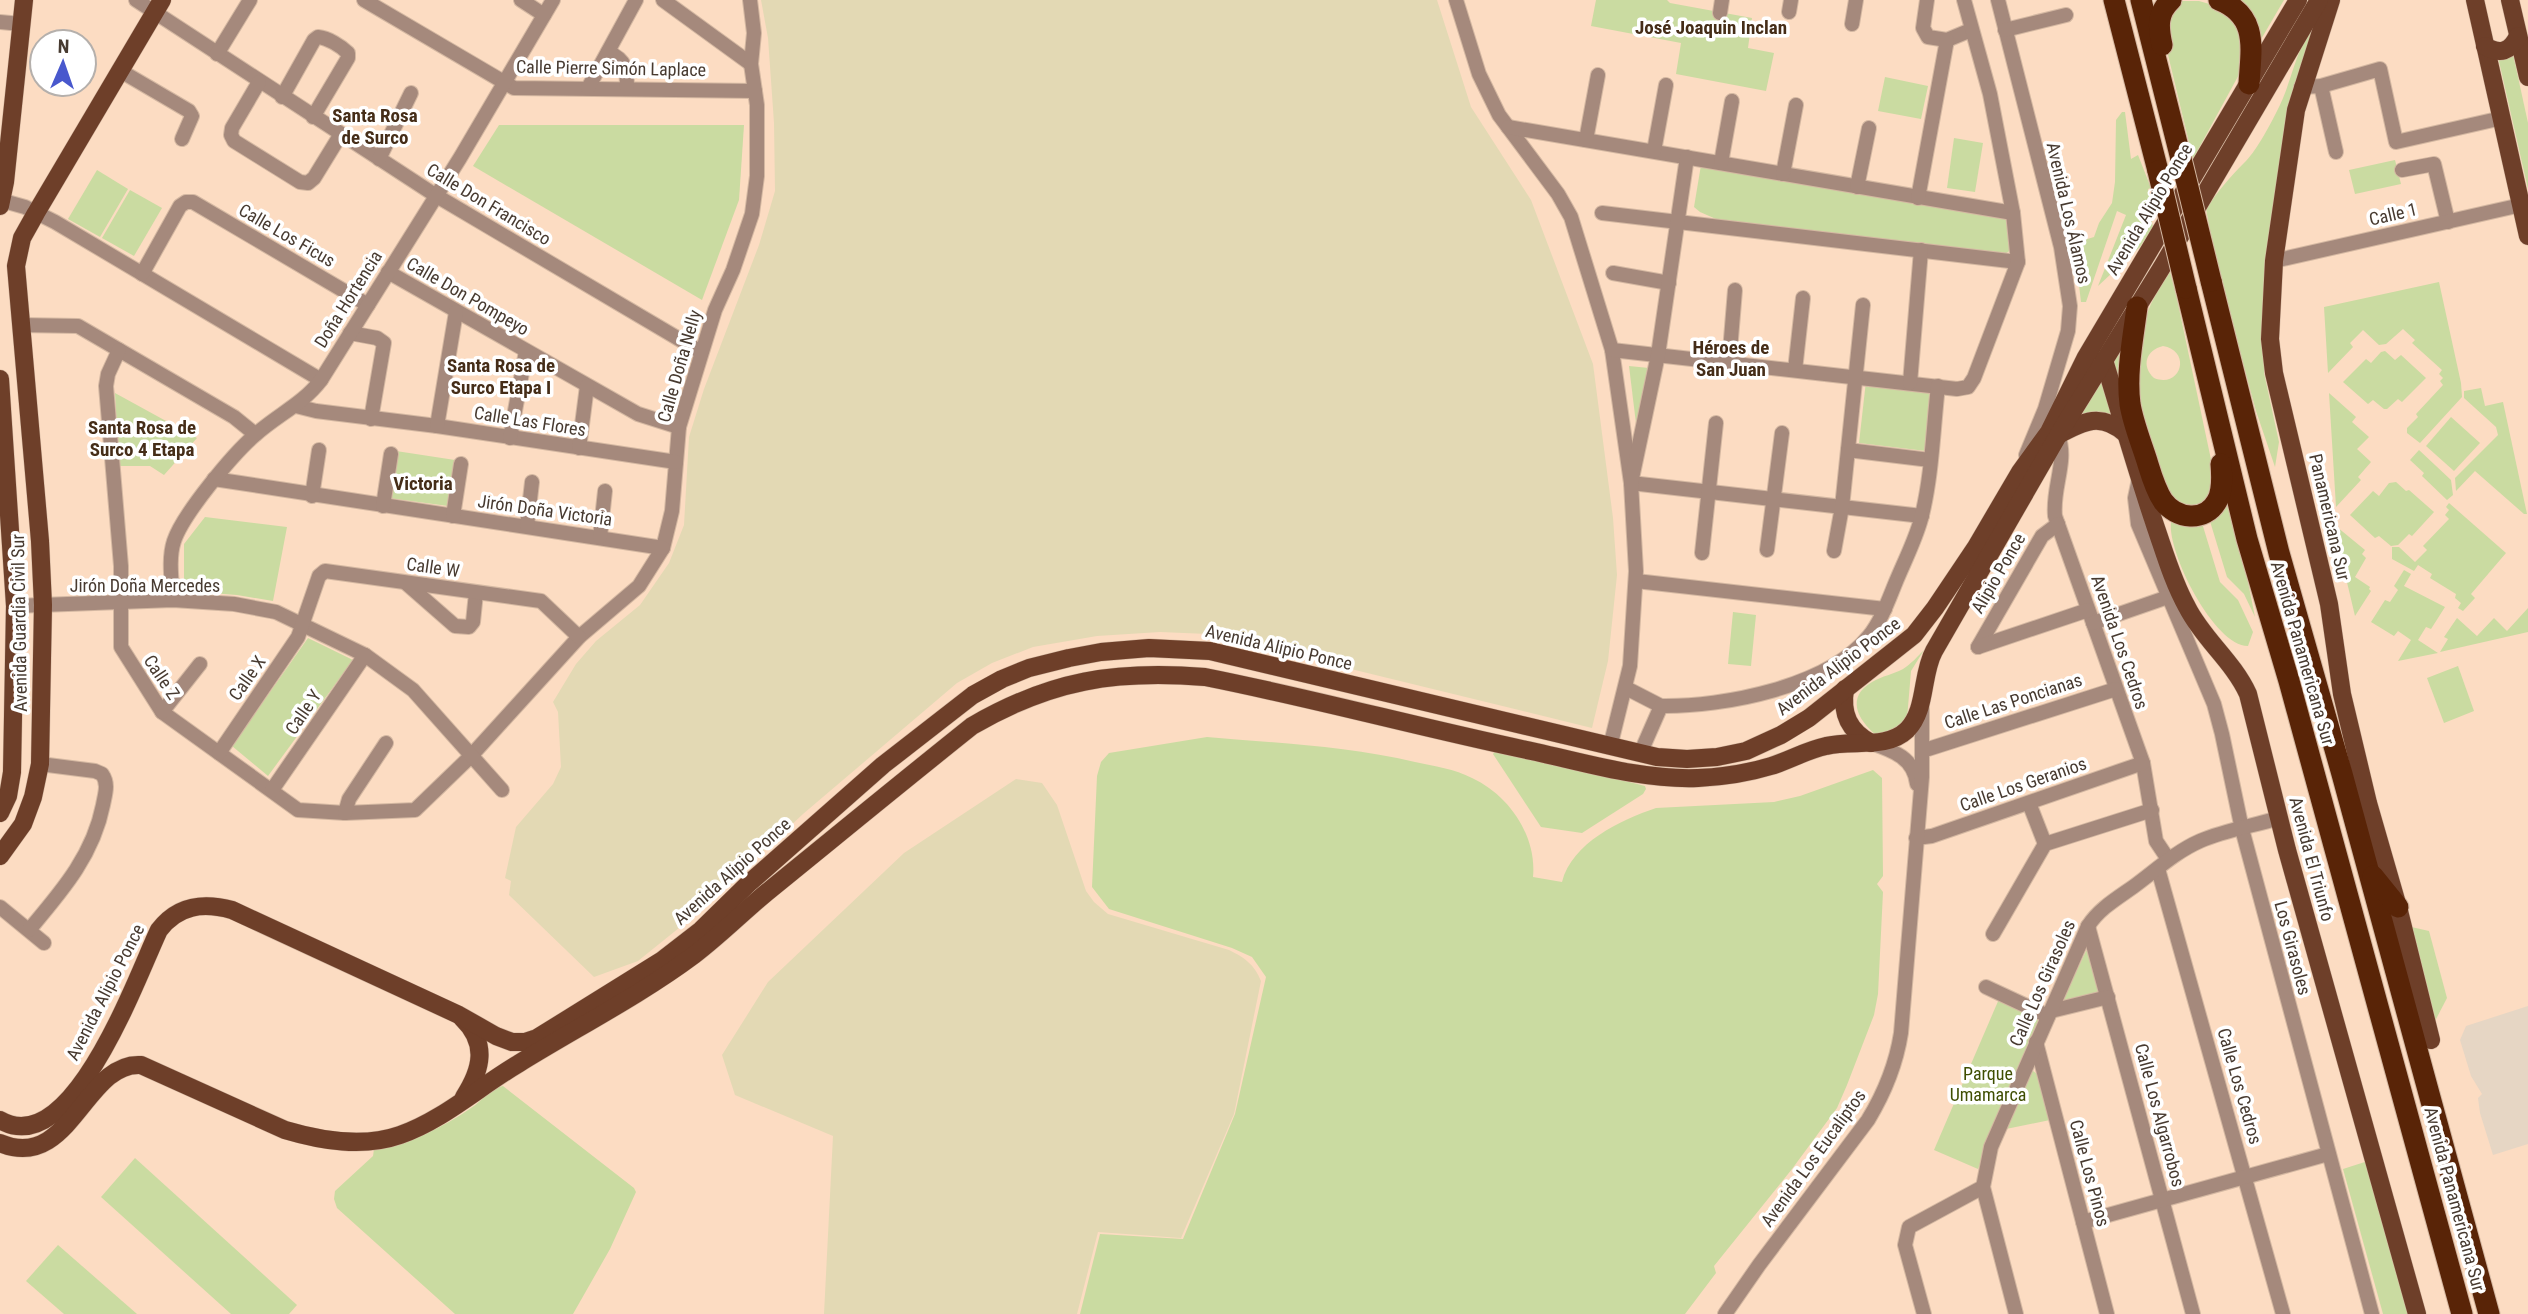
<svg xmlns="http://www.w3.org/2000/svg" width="2528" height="1314" viewBox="0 0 2528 1314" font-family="'Roboto Condensed',sans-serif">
<rect width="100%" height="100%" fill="#fcdcc2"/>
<path fill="#e6d6c4" d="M2528,1006v138l-35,11 -13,-42 -2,-15 4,-4 -11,-18 -11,-36 6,-14z"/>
<g fill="#cadba1" fill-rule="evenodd">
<path d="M1596,0h71l3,3 82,15 -4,30 26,5 -8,38 -90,-17 5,-31 -90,-17z"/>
<path d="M2227,0h57l-24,41z"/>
<path d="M2182,1h17l14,4 26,20 9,33 -55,101 -30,-125 9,-27z"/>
<path d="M2318,20l-54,309v44l15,69 -4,25 -19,-56 -39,-143 -11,-59c12,-18 23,-31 38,-46 11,-10 25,-36 32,-50 17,-31 19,-67 42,-93z"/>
<path d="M2513,54l15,69v66l-30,-132z"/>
<path d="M1885,77l43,9 -7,33 -43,-8z"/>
<path d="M2122,112h3l6,47 7,-4 13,33 -3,1 4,16 -3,2 4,20 -13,20 -42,39 28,-71 -9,-4 -31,91h-5l-7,-59 20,-6 5,-14 13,-20 3,-21 1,-62z"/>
<path d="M499,125h245l-5,75 -37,100 -229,-134z"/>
<path d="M1954,138l29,5 -8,49 -28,-4z"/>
<path d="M2395,160l6,24 -46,10 -6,-24z"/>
<path d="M1701,165l300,50 8,6 2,29 -8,5 -287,-36 -16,-7 -6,-5z"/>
<path d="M97,170l31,19 -28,48 -32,-18z"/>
<path d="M130,190l32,18 -28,48 -32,-18z"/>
<path d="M2170,272l7,27 36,170 -1,23 -12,14 -18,2c-4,-5 -11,-10 -14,-16 -8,-12 -11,-32 -16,-45 -20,-64 -24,-118 18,-175zM2163,346c29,5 18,43 -9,32 -13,-12 -8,-28 9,-32z"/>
<path d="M2439,282l22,101 1,14 -42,46 -13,-10v-5l11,-11 -2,-3 27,-29 -3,-4 3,-3 -4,-4 3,-4 -30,-27 3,-3 -12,-11 -17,15 -7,1 -16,-15 -13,13 3,4 -25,26 -4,-66z"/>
<path d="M2125,342l1,83 -22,-12h-24z"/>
<path d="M2385,351l10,9 6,-5 25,23 -24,24 -4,-3 -11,10h-3l-11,-9 -5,4 -25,-22 23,-23 5,4 10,-11z"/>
<path d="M1629,366l20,2 -11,72z"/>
<path d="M1866,381l67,7 -7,63 -67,-8z"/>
<path d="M2481,388l4,18 18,-4 24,112h-3l-49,-43 -19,20 -1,-13 43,-43 -2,-8 -32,-29v-7z"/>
<path d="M115,393l82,45 -33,37 -14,-9h-31z"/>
<path d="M2329,393l27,24 -4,5 17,15 -12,12 14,13 -13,15 3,3 -25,27z"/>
<path d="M2451,417l29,26 -26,28 -28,-25z"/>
<path d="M2419,450l32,30 2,15 -6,5 -25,-24 2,-3 -14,-13z"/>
<path d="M396,451l59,9 -7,46 -59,-8z"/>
<path d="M2396,482l10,9 3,-1 25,22 -22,24 -3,-2 -11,11 -7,1 -12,-10 -4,2 -25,-23 23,-24 6,5 10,-13z"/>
<path d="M2231,497l24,120 -11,-23 -17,-17 -18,-59z"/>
<path d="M2449,503l57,50 -35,41 4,4 -12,13 -5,-3 3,-5 -6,-5 1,-4 -26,-16 2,-4 -14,-9 -4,6 -22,-12v-12h7l16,15 12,-12 -4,-4 26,-27 -4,-4 4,-5 -3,-3z"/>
<path d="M205,517l82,10 -14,74 -36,-6 -53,-4v-47z"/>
<path d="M2171,522l31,1 18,59 18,18 15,32 -5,14c-34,0 -81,-94 -77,-124z"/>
<path d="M2337,527l28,23 -3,4 4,4 -11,19 15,10 -1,2 2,2 -16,25 -19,-80z"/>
<path d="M2404,570l7,4 -7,12 41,21 -14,22 -5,-2 -8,13 20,13 -40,8 13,-21 -13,-9 -4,5 -23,-14 14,-22 5,2 8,-12 -4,-4z"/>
<path d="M2528,608v24l-88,20 8,-13 -4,-2 13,-19 20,18 17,-18 13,13z"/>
<path d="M1733,612l23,3 -5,51 -23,-2z"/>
<path d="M308,638l45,22 -85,116 -36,-30z"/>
<path d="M1924,650l-13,21 -4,48 -14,15 -17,1c-19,-16 -30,-38 -4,-53 10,-6 22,-8 31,-13 8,-5 15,-13 21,-19z"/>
<path d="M2458,666l16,45 -30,12 -17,-45z"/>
<path d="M1207,737c69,6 140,9 208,25 19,4 40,7 57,16 37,17 65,58 61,99l29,5c10,-39 58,-62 94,-74l118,-6 26,-6 73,-26 9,8 1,98 -6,8 6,8 -5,102 -4,21 -27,70 -10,23 -45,61 -78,97 2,7 -31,41h-605l20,-80 83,5 52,-125 31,-137 -14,-20 -20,-9 -123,-39 -17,-22 5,-111 4,-14 8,-9z"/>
<path d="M1497,748l148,38 1,3 -3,5 -61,39 -41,-6 -48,-73z"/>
<path d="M2407,926l22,5 18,67 -13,25z"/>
<path d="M2089,950l13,42 -40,10 24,-51z"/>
<path d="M1999,999l43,18 -64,152 -44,-19z"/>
<path d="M2032,1070l5,4 13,46 -44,9z"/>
<path d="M503,1086l131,102 2,4 -26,57 -37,65h-118l-118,-106 -3,-9 1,-8 38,-35 1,-7c34,-6 69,-21 97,-41 11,-7 19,-20 32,-22z"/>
<path d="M135,1158l162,147 -8,9h-58l-130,-117z"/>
<path d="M2371,1160l42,154h-30l-40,-145z"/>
<path d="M58,1245l79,69h-73l-38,-33z"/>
</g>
<g fill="#e3d9b4">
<path d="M761,0h676l34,107 60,93 62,164 20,154 4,57 -9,86 -16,67 -384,-94 -48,-2 -63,4 -64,11 -41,16 -35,20 -154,131 -103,97 -62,50 -44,16 -85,-82 2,-14 -6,-3 11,-51 37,-43 8,-17 -3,-55 -5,-10 23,-38 20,-23 44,-36 29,-42 15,-38 5,-88 15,-48 55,-144 16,-54 -1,-68 -6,-85z"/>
<path d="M1016,779l26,4 15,22 29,86 8,11 14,12 121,36c16,8 25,14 32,31l-27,133 -53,124 -83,-6 -21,82h-253l9,-178 -98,-41 -13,-40 46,-73 136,-129z"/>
</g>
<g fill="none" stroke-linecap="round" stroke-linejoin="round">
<defs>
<g id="minor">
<path d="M136,0l299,195 266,157"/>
<path d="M364,0l150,88 241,3"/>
<path d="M521,0l23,15"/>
<path d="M663,0l88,64"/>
<path d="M1456,0l23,74 20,41 59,79 13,23 41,133 19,133 291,33"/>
<path d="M1927,0l-4,28 5,9 19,3 24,-10"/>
<path d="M1998,0l63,247 9,59 -2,25 -23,78 -19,46"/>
<path d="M1789,12l2,-12"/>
<path d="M1720,13l2,-13"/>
<path d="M0,22l21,2"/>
<path d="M1852,24l4,-24"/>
<path d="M2005,30l61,-15"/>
<path d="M608,52c19,8 19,18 19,37"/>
<path d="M217,54l33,-54"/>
<path d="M119,70l70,41 3,5 -10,23"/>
<path d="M259,82l-27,46 -1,7 3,6 66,41 8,1 6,-5 27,-44"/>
<path d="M2321,86l15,66"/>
<path d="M2301,87l20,-1 59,-17 16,73 106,-24"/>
<path d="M588,88l48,-88"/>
<path d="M282,97l32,-57 4,-3c10,1 23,9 30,16v5l-35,59"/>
<path d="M1508,127l505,86"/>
<path d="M1586,140l12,-65"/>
<path d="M1654,151l12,-66"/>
<path d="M379,159l32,-66"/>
<path d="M1721,163l11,-62"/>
<path d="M2402,170l32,-6 14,58"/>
<path d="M1783,174l13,-69"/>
<path d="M1857,187l12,-59"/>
<path d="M1918,198l29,-158"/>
<path d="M0,200l25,7 30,15 266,158"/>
<path d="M1602,213l416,49"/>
<path d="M2274,261l247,-56"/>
<path d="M388,272l250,142 41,13"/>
<path d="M1613,273l56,10"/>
<path d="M142,274l38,-68 6,-4h7l175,103"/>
<path d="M20,325l58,1 156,91 21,17"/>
<path d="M350,333l27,5 7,5 -13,76"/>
<path d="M119,350l-11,24 -2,12 15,180v81l41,65 136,98 47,3 70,-3 55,-53 109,-120 60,-51 24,-38 9,-37 7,-84 36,-117 18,-40 19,-56 5,-38v-71l-6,-41 3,-31 -4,-33"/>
<path d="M1612,350l345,39 11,-2 6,-9 44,-116 -5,-49 -23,-119 -26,-94"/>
<path d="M1729,363l6,-73"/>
<path d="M1795,370l8,-72"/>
<path d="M1910,383l11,-133"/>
<path d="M296,406l20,5 121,15 239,36"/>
<path d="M437,426l19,-114"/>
<path d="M2058,435c10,27 -6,52 -3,81l88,247 13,78 12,18"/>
<path d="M510,438l16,-87"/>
<path d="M579,448l8,-62"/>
<path d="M1848,450l82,10"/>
<path d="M214,479l449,69"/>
<path d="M2139,479l-4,19 3,26 76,180 8,30 20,95 130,485"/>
<path d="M312,496l7,-46"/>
<path d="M383,506l8,-52"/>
<path d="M453,516l8,-52"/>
<path d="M527,526l5,-44"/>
<path d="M600,537l5,-46"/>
<path d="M1767,550l15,-117"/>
<path d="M1834,551l8,-44 21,-202"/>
<path d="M1702,553l14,-130"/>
<path d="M1636,581l249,28"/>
<path d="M407,584l48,42 14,1 4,-5 3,-29"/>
<path d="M173,600c-1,-18 -5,-41 1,-59 9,-27 59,-87 81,-106 22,-20 48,-31 66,-55l139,-222 93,-158"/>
<path d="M15,606l158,-6 61,4 42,8 89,43 48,35 89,100"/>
<path d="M2093,623l75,-26"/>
<path d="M1978,647l64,-111 16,-12"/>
<path d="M1978,647l110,-37"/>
<path d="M1626,688l35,18"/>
<path d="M162,712l38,-48"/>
<path d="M1871,743c23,8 43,15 46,41"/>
<path d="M1610,747l20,-81 6,-95 -5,-88 27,-128 29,-198"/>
<path d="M1922,751l194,-62"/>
<path d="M219,753l79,-116 21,-61 6,-5 216,30 38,36"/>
<path d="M1640,754l21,-48c62,1 167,-19 208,-70 12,-15 19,-35 26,-52 9,-22 20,-43 26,-65 11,-42 12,-89 17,-133"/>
<path d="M272,790l93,-135"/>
<path d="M2029,803l16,41"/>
<path d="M345,813l4,-14 37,-56"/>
<path d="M1916,838l16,-2 211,-73"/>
<path d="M2158,869l125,445"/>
<path d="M0,907l44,36"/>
<path d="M2088,926l105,388"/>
<path d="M29,930c32,-38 64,-74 74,-125 2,-11 6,-21 -1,-31l-7,-3 -55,-7"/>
<path d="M1993,934l52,-90 107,-34"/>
<path d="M1986,987l62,29"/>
<path d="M2051,1011l57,-14"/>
<path d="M2036,1042l71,272"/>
<path d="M2083,1222l245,-68"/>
<path d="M1725,1314l34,-49 109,-145c17,-28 28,-55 33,-87l21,-256v-68"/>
<path d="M1924,1314l-19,-69 4,-18 74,-40"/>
<path d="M2016,1314l-33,-127 8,-40 97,-221c11,-17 28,-27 45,-39 22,-16 42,-35 67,-46 25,-11 53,-15 79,-23"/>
</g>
<g id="major">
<path d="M2331,0l-35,110 -22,151 -4,78 4,34 55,231 13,90 26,109 30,104 33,133"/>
<path d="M2475,0l53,236"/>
<path d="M2510,0l18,77"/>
<path d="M2485,46c15,9 25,6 33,-10"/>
<path d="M0,206l5,-24 19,-182"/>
<path d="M2104,360c17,56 33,112 52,168 9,26 17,54 31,79 16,32 46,54 61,87l39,156 130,464"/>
<path d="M0,379l15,227 -3,166 -4,24 -8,17"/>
<path d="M2058,435c26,-14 43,-23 68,-1"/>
<path d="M1845,689c-4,25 4,42 26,54"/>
<path d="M0,856l23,-32 10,-27 7,-33 3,-159 -3,-64 -24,-275 6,-28 14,-25 126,-213"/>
<path d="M462,1018c26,25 20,51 2,79"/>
<path d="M0,1120c72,42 137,-144 159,-190 19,-25 44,-28 73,-20l227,105 37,21 16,6h13l12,-4 124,-77 40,-31 47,-46 135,-119 90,-70 29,-16 27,-11 40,-10 32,-6 48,-4 61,3 447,106 30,2 30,-2 29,-6 35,-16 28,-17 105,-83 21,-27 41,-61 44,-75 29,-40 37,-75 212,-357"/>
<path d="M0,1143c70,30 85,-82 141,-78l144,65c37,11 78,18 115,5 43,-15 79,-48 118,-71 58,-36 121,-68 176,-109 25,-19 48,-42 72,-62 69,-56 137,-112 206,-167 79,-46 143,-56 233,-49 111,22 220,52 331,75 54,12 107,28 162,26 24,-1 50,-5 73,-12 19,-6 36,-16 55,-20 26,-7 60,4 81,-16 20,-20 14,-55 27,-79l129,-224 99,-160 157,-267"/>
</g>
<g id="highway">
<path d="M2114,0l44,171"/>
<path d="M2141,0l40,159"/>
<path d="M2219,0c40,16 32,49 30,84"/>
<path d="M2162,45c-4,-18 -5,-32 9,-45"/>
<path d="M2211,281l68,272 63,221 147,540"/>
<path d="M2186,288l61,251 42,142 173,633"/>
<path d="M2137,307c-4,32 -11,65 -7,97 3,19 11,38 17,57 4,13 8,28 16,40 13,18 42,22 54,0 6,-10 5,-25 4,-37"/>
<path d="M2373,876l25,31"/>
</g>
</defs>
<use href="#minor" stroke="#d4b8a2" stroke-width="16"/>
<use href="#major" stroke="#d4b8a2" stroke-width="19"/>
<use href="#highway" stroke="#d4b8a2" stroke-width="23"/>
<use href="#minor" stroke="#a5897c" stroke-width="14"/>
<use href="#major" stroke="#6e3f29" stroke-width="18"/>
<use href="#highway" stroke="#592407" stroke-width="21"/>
<defs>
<g id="highway-bridge">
<path d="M2181,159l30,122"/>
<path d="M2158,171l28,117"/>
</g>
</defs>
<use href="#highway-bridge" stroke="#d4b8a2" stroke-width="23" stroke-linecap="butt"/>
<use href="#highway-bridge" stroke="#592407" stroke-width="21"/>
</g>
<g text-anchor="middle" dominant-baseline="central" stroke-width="7" stroke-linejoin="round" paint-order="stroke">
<g font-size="18" fill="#473a30" stroke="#fff">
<text transform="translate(611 68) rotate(1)">Calle Pierre Simón Laplace</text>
<text transform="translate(489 204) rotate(31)">Calle Don Francisco</text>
<text transform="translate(2149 209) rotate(-59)">Avenida Alipio Ponce</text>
<text transform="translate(2069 213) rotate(77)">Avenida Los Álamos</text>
<text transform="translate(2393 214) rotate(-13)">Calle 1</text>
<text transform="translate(287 235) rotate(30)">Calle Los Ficus</text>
<text transform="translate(468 296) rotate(30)">Calle Don Pompeyo</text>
<text transform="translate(348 299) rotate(-58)">Doña Hortencia</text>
<text transform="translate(679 366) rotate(-74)">Calle Doña Nelly</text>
<text transform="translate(530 421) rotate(9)">Calle Las Flores</text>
<text transform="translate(545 510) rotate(8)">Jirón Doña Victoria</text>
<text transform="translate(2330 517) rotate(77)">Panamericana Sur</text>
<text transform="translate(433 567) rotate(8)">Calle W</text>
<text transform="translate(1998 573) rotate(-60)">Alipio Ponce</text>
<text x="145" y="585">Jirón Doña Mercedes</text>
<text transform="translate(19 623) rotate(-91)">Avenida Guardia Civil Sur</text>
<text transform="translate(2120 642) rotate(71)">Avenida Los Cedros</text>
<text transform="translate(1279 647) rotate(13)">Avenida Alipio Ponce</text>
<text transform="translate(2303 653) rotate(74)">Avenida Panamericana Sur</text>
<text transform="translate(1838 666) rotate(-37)">Avenida Alipio Ponce</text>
<text transform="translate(162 677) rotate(56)">Calle Z</text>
<text transform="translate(247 678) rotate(-55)">Calle X</text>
<text transform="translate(2013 701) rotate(-18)">Calle Las Poncianas</text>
<text transform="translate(303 712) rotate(-56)">Calle Y</text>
<text transform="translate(2023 784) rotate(-19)">Calle Los Geranios</text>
<text transform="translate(2312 859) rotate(75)">Avenida El Triunfo</text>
<text transform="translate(732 871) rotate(-42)">Avenida Alipio Ponce</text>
<text transform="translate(2293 948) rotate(75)">Los Girasoles</text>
<text transform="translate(2042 983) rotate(-66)">Calle Los Girasoles</text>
<text transform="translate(105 992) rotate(-63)">Avenida Alipio Ponce</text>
<text transform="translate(2240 1086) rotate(74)">Calle Los Cedros</text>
<text transform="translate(2160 1115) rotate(75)">Calle Los Algarrobos</text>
<text transform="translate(1813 1158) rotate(-54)">Avenida Los Eucaliptos</text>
<text transform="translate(2090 1173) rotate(75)">Calle Los Pinos</text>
<text transform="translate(2455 1199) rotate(75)">Avenida Panamericana Sur</text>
</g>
<g font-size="18" fill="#3f4e02" stroke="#fff">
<text x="1988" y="1073">Parque<tspan x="1988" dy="21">Umamarca</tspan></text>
</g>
<g font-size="19" font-weight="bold" fill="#452d18" stroke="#fff">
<text x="1711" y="27">José Joaquin Inclan</text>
<text x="375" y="115">Santa Rosa<tspan x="375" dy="22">de Surco</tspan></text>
<text x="1731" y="347">Héroes de<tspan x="1731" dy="22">San Juan</tspan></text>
<text x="501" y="365">Santa Rosa de<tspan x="501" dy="22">Surco Etapa I</tspan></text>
<text x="142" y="427">Santa Rosa de<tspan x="142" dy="22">Surco 4 Etapa</tspan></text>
<text x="423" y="483">Victoria</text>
</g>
</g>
<g transform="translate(63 63) rotate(2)"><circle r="33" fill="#ffffff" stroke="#b5b0ac" stroke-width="2"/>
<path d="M0-5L12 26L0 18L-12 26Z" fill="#4958cd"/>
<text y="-10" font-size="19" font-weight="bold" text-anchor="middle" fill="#473a30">N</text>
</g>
</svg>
